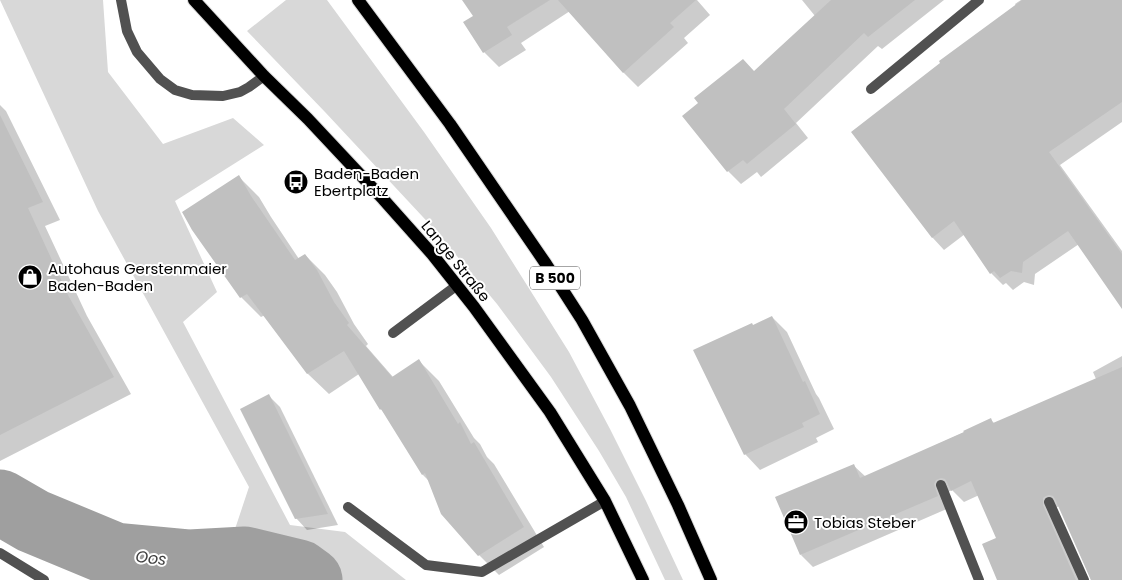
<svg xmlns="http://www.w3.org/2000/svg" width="1122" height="580" viewBox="0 0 1122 580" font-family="Poppins,sans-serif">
<rect width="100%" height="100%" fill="#fff"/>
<g fill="#d8d8d8">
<path d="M0,0h103l5,72 55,72 70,-26 31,27 -89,56 42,91 -34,30 107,203 55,7 61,48h-211l36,-39 18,-54 -151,-276z"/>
<path d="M286,0h41l97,132 67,96 78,124 41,77 36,72 37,79h-18l-39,-83 -27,-46 -48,-74 -54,-73 -61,-73 -111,-119 -78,-81z"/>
</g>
<g fill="#0003">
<path d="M464,0h233l13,15 -26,23 4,5 -50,44 -15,-15 -53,-61 -49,32 5,7 -27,17 -15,-15 -19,-29 9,-7z"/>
<path d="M802,0h142l-62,49 -4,-3 -82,77 12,15 -47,39 -4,-5 -16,12 -13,-13 -45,-55 72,-44 60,-56z"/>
<path d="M1021,0h101v122l-62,43 62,86v53l-43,-60 -44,30 -1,11 -10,-3 -11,8 -7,-7 -3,2 -12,-12 -26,-39 -21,16 -12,-13 84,-231 -1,-2z"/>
<path d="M0,105l6,6 54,109 -15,6 42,90 44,78 -131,67z"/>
<path d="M239,177l20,20 12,20 28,42 6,-4 20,20 12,17 17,32 14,20 -2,2 27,31 26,-16 20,20 35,57 6,6 7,13 7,7 50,83 -45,28 -20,-20 -49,-73 -7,-7 -38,-61 -4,-5 -22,-35 -30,20 -21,-20 -43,-59 -4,2 -20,-20z"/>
<path d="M772,317l15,15 29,62 3,4 15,31 -18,9 2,4 -58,28 -15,-16 8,-128z"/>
<path d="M1122,356v58l-134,77 -24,11 -12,-12 -2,1 -3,2 2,15 -136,59 -12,-12 52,-90 13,12 125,-57 4,4 101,-45 -3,-7z"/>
<path d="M269,396l11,11 58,118 -31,5 -11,-12z"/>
<path d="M1122,454v126h-31l-31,-74 -6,2 27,72h-82l-1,-42 -10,-23z"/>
</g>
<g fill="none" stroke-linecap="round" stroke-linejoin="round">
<path stroke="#9f9f9f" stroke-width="65" d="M0,502l33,19 82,34 75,7 55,-3 54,13 11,8"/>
</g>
<g fill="#c0c0c0">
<path d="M462,0h88l-43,27 5,8 -29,18 -20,-31 10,-6z"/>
<path d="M558,0h138l-26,23 4,4 -51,46z"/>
<path d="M831,0h84l-47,37 -4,-4 -80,76 12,15 -49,40 -4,-4 -16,12 -45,-56 16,-13 -4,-5 49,-39 11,12z"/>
<path d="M1022,0h100v102l-73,50 73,102v55l-54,-78 -45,31 -1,11 -11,-2 -11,7 -6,-7 -4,3 -36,-53 -22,17 -81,-106 89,-69 -1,-2z"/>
<path d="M0,115l43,87 -15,6 41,89 45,80 -114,58z"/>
<path d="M239,175l12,21 44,64 10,-6 12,16 17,32 15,21 -2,2 45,52 27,-18 39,65 2,-2 11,22 3,-2 50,85 -46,29 -37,-42 -16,-41 -3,2 -41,-66 -1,1 -36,-59 -37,23 -60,-80 -7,4 -48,-68 -10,-18z"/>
<path d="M772,316l31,66 2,-1 15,33 -18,9 2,4 -60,28 -51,-105 59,-27 1,2z"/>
<path d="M1122,367v213h-31l-36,-81 -2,-3 -4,-1 -3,1 -3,2v7l33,75h-79l-15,-36 14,-6 -25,-57 -20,10 -4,-9 -2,-3 -4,-1 -5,2 -2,4 4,12 -138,59 -25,-58 79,-33 6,14 104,-46 -1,-1 28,-13 2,5z"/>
<path d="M269,394l59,120 -33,5 -55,-110z"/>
</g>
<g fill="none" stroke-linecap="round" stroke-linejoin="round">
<defs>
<g id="primary">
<path d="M194,0l70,76 44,43 75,80 49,55 42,53 76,105 55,89 38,79"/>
<path d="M358,0l92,124 96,140 36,56 48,86 48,99 33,75"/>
</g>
</defs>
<use href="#primary" stroke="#dbdbdb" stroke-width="14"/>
<g stroke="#515151" stroke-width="10">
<path d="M121,0l6,31 10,21 23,27 15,11 17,5 31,1 17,-4 9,-5 15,-11"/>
<path d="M393,333l63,-47"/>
<path d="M941,485l38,95"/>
<path d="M348,507l78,58 56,7 123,-71"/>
</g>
<g stroke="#515151" stroke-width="10">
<path d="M871,89l108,-89"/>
<path d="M1049,502l35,78"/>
<path d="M0,553l44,27"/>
</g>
<use href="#primary" stroke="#000" stroke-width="12"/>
</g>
<defs>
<symbol id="bus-disc" viewBox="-11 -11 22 22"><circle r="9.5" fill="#000" stroke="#fff"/><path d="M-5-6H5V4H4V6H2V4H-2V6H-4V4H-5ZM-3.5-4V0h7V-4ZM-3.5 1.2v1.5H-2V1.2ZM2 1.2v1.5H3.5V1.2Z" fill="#fff"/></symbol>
<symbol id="shop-disc" viewBox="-11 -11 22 22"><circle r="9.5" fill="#000" stroke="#fff"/><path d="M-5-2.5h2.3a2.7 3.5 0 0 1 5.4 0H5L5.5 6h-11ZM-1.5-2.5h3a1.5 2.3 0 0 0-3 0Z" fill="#fff"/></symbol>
<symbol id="office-disc" viewBox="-11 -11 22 22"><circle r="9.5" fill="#000" stroke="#fff"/><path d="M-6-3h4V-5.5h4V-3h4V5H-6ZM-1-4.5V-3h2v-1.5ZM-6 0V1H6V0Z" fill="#fff"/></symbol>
</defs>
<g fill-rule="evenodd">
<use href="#bus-disc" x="282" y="168" width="28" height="28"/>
<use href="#shop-disc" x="16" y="263" width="28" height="28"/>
<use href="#office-disc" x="782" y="508" width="28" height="28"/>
</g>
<g text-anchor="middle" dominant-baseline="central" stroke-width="4" stroke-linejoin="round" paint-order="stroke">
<rect fill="#fff" stroke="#4c4c4c" stroke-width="1" x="530" y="266.5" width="50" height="23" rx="4"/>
<g font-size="14" font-weight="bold" fill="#000">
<text x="555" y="278">B 500</text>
</g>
<g font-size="15" fill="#000" stroke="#fff" text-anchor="start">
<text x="314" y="173">Baden-Baden<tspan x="314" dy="17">Ebertplatz</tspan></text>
<text x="48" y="268">Autohaus Gerstenmaier<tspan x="48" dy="17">Baden-Baden</tspan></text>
<text x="814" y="522">Tobias Steber</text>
</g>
<g font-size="15" fill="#000" stroke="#fff">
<text transform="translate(456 261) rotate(51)">Lange Straße</text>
</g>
<g font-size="16" font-style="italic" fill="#404040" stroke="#fff">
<text transform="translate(151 558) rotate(6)">Oos</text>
</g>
</g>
</svg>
